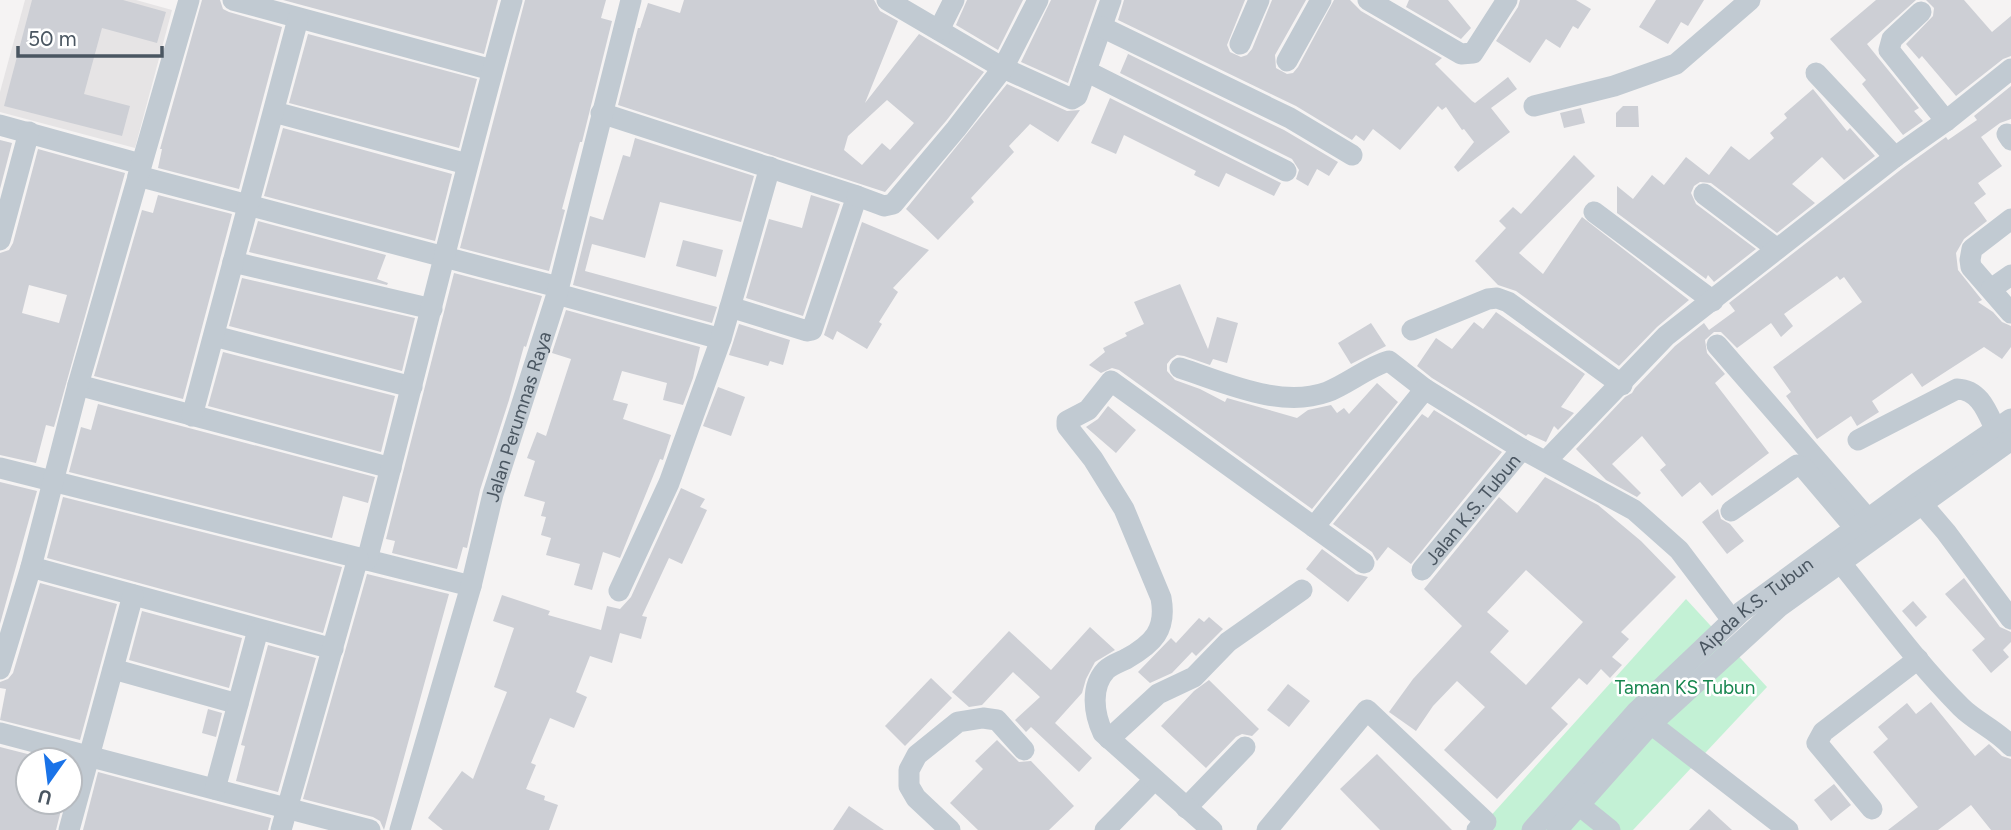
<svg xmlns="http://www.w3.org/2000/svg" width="2011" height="830" viewBox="0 0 2011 830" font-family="Figtree,sans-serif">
<rect width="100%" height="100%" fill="#f5f3f3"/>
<path fill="#e6e4e5" d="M25,0h111l36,10 -37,138 -135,-36v-20z"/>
<path fill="#c3f1d5" d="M1686,599l81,88 -134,143h-155z"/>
<g fill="#cdcfd5" fill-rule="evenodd">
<path d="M32,0h91l43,12 -9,31 -55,-15 -18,66 46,12 -8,30 -118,-30z"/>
<path d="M202,0h18l3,9 6,3 53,15 -43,162 -81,-21 4,-19h-2z"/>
<path d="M283,0h215l-14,54z"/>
<path d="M525,0h81l-5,18 11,3 -30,121h-2l-18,67 3,1 -16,61 -89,-23z"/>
<path d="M684,0h190l6,11 18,10 -33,82 54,-69 65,38 -38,49 -61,71 -267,-87 20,-77h2l8,-25 32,10zM887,100l27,23 -24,27 -8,-7 -20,22 -18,-15 4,-14z"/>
<path d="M967,0h56l-25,50 -42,-25z"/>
<path d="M1051,0h46l-29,83 -47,-21z"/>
<path d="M1124,0h121l-18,45 3,7 11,5 6,-2 5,-6 20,-49h34l-31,55 1,13 11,6 6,-1 5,-6 36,-67h16l11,11 81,47 -7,6 37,37 3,2 33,-26 9,12 -26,19 19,24 -52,40 -4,-5 20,-25 -10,-13 -2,1 -16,-23 -4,3 -4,-4 -38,44 -27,-21 -9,12 -8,-6 -4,5 -56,-34 -178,-86z"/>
<path d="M1409,0h39l23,28 -10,11 -55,-32z"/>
<path d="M1520,0h56l15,9 -13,20 -5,-3 -13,22 -14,-9 -16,24 -34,-22 22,-34z"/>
<path d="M1656,0h48l-16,26 -7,-4 -13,22 -29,-17z"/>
<path d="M1876,0h40l-49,44 52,64 -5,3 9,10 -20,14 -41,-51 4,-4 -36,-41z"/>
<path d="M1926,0h38l28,32 19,-16v40l-8,3 -47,37 -34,-40 -3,3 -13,-15 27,-28 1,-8z"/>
<path d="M308,34l169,45 -18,69 -170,-45z"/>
<path d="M1120,50l164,80 54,32 -9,14 -12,-7 -9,17 -12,-7 3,-9 -7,-11 -172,-86 8,-19z"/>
<path d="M1007,84l60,27 13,-1 -22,32 -28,-18 -21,22 5,6 -43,46 3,4 -36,38 -32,-31z"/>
<path d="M2011,86v33l-11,4 -19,14 21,29 -24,17 8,11 -12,9 13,18 -23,18 -8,14 2,17 24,30 -4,2 15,10 9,10 9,4v21l-9,12 -18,-12 -62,40 -10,-14 -40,28 7,11 -22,14 -6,-10 -34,23 -31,-43 5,-4 -18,-25 89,-65 -18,-25 -4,3 -3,-4 -53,38 9,12 -12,11 -10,-14 -34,25 -16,-16h-7l-9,8 2,13 18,21 -10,9 54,70 -57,43 -12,-14 -18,15 -22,-27 6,-5 -24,-29 -30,28 29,29 -4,4 -31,-17 -30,-31 49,-52 7,-4 3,-5 40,-42 29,-23 5,7 26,-19 -6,-8 174,-135 43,-31 2,3 29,-20 -3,-4z"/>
<path d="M1813,89l34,42 3,-3 25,28 -31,24 -22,-23 -30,27 23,19 -38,30 -66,-50 -11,-1 -6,4 -3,7 5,11 60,45 -42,33 -6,-7 -2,4 -89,-66v-27l16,13 19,-24 12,10 22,-28 23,18 22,-29 18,14 25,-22 -4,-5 17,-15 -3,-4z"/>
<path d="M1110,98l171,85 -7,13 -48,-23 -7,14 -25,-12 2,-4 -72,-36 -8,19 -25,-11z"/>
<path d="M1623,106h15l1,21h-23v-14z"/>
<path d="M1581,108l4,15 -21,5 -4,-15z"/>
<path d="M283,128l169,46 -17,67 -171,-45z"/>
<path d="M635,138l119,38 -13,46 -81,-20 -15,56 -53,-14 -7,27 132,36 -5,16 -139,-38 17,-69 13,4 20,-65 7,2z"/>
<path d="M0,140l12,3 -12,46z"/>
<path d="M38,149l87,24 -71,254 -8,-2 -10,38 -36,-8v-202l9,-3 4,-7zM29,285l38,10 -8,28 -37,-10z"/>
<path d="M1574,155l21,21 -76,77 24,21 39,-57 107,83 -32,27 -38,39 -103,-75 -18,-6 -23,-24 31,-33 -7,-7 14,-14 8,7z"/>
<path d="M158,195l74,19 -49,185 -89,-23 48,-166 11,3z"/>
<path d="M811,195l29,9 -37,112 -57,-18 23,-79 33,9z"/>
<path d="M258,221l128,34 -9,24 11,4 -1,2 -138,-33z"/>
<path d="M862,222l67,28 -36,38 5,4 -19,30 3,2 -15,25 -30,-18 -4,9 -9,-5z"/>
<path d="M683,240l40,10 -7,27 -40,-11z"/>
<path d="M454,273l88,23 -16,51 -2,-1 -15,54 -29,90 -13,58 -4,-1 -6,22 -65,-16 3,-12 -9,-2z"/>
<path d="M242,278l173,40 -13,53 -173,-45z"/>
<path d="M1180,284l28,65 9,-32 21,6 -11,40 -14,-4 -3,6 -26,-9 -7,-1 -6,4 -4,5v7l8,9 25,9 25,13 2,-4 70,20 11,-8 23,-5 6,8 7,-5 5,6 28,-31 21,19 -86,107 -193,-139 -7,-2 -11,5 -12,-8 16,-13 -2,-4 24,-12 -2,-3 19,-9 -10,-22z"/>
<path d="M566,310l134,37 -7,31 -10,27 -20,-5 4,-17 -45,-12 -9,29 15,4 -5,15 48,16 -8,25 -3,-1 -40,99 -17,-6 -11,38 -18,-5 6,-21 -34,-9 5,-17 -10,-3 5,-18 -5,-1 4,-14 -21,-6 11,-35 -8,-3 10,-26 9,4 25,-77 -19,-6z"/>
<path d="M1496,312l89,62 -24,33 13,6 -16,17 -4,-4 -8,16 -18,-8 -2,2 -94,-58 -15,-12 19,-28 16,11 22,-27 9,7z"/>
<path d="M1371,323l15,23 -35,18 -13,-21z"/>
<path d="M739,324l51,16 -7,25 -13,-4 -2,5 -39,-11z"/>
<path d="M223,352l172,44 -14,56 -173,-46z"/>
<path d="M718,387l27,10 -14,39 -28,-10z"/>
<path d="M98,404l277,73 -7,26 -25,-7 -11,42 -263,-66 12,-45 10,3z"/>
<path d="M1108,406l28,24 -20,23 -30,-26 12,-8z"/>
<path d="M1434,410l68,42 -91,112 -23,-17 -11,14 -5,-9 -39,-28 89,-110 6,4z"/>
<path d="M1545,477l53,28 43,36 35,36 -55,55 8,7 -17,18 10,8 -12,13 -9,-9 -14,16 -8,-7 -28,30 17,16 -71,75 -53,-49 41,-43 -28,-26 -24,25 -17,25 -27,-19 24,-33 49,-53 -38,-37 75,-92 18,16zM1526,570l57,52 -57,63 -36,-33 19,-21 -22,-19z"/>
<path d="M0,482l37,9 -37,133z"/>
<path d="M681,488l24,11 -5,8 7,3 -25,54 -13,-6 -27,58 5,1 -6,22 -21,-6 -8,30 -22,-7 -14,36 11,5 -13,31 -24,-10 -19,45 5,2 -10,24 19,7 -1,4 14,5 -9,25h-106l-15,-12 34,-47 11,8 34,-87 -13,-5 20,-59 -21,-7 9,-26 48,16 -2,4 53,15 6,-24 13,3 11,-12z"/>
<path d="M63,497l279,70 -19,66 -276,-75z"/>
<path d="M1718,509l3,10 9,5 14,17 -17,13 -25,-32z"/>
<path d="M1322,549l34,25 12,3 -20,25 -42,-33z"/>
<path d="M367,574l82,20 -65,236 -4,-9 -7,-4 -70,-18z"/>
<path d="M1964,578l36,49 11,5v10l-8,8 6,7 -18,16 -19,-23 13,-11 -40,-45z"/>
<path d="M40,583l77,21 -37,136 -80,-20 6,-31 -6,-1v-6l8,-3 5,-6z"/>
<path d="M1913,601l14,16 -11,10 -14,-16z"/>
<path d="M142,611l100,27 -13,50 -100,-28z"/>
<path d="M1209,617l14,12 -27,27 -4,-4 -20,21 -22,10 -12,-11 33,-34 5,5 23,-25 5,4z"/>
<path d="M1090,627l25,23 -20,12 -9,17 -4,14 -27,30 37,35 -13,14 -48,-45 -5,5 -11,-12 25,-23 -27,-25 -31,33 -13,2 -17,-15 57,-61 42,39z"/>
<path d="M268,645l48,13 -38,134 -42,-11 9,-35 -4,-1z"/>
<path d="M931,678l21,20 -47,48 -20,-20z"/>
<path d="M1209,680l50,49 -7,7 -10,-2 -6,3 -30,31 -45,-42 33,-35z"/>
<path d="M1288,684l22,17 -21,26 -22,-17z"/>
<path d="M1931,702l44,54 14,-12 13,12 9,3v71h-20l-20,-25 -33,25h-50l30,-23 -45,-55 15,-13 -10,-12 29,-24 9,11z"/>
<path d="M208,709l14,4 -6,24 -14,-4z"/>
<path d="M997,740l22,22 12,-1 43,45 -25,24h-71l-28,-27 33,-34 -8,-8z"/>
<path d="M0,747l51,13h-23v42h35l-7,28h-56z"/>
<path d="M1377,754l75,76h-72l-40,-41z"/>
<path d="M98,772l173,46 -3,12h-185z"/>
<path d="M1834,784l17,21 -20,16 -17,-21z"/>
<path d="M849,806l35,24h-51z"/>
<path d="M1709,809l23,21h-43z"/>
</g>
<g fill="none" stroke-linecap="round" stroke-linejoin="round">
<g stroke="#c1cad2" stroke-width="21">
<path d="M233,0l259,70"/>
<path d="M887,0l116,68 69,31 5,-3 34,-96"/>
<path d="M1368,0l93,54 12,-1 34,-53"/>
<path d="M1921,12l-29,27 -3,11 57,71"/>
<path d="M1102,27l188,91 62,37"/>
<path d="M939,30l15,-30"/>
<path d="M1240,44l19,-44"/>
<path d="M1287,61l34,-61"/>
<path d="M1086,71l200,100"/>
<path d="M1816,73l79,84"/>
<path d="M1534,106l80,-20 62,-22 74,-64"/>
<path d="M274,112l193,52"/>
<path d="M601,113l256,83 -45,134 -5,1 -77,-24"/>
<path d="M0,125l141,39"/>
<path d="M2007,134l4,6"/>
<path d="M138,176l420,111"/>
<path d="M1704,194l73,55"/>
<path d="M857,196l27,10 9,-2 63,-75 47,-61 35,-68"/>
<path d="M1594,212l119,89"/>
<path d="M2011,219l-39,30 -2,11 1,7 40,46"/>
<path d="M0,240l29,-108"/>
<path d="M233,262l199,47"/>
<path d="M1991,289l20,-14"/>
<path d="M557,294l164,45"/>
<path d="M1412,330l76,-31 9,-1 11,4 114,83"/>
<path d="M214,336l198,51"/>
<path d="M1717,345l151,174"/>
<path d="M1180,368c44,14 100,41 147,24 21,-8 42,-26 62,-31l36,28"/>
<path d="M78,385l313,83"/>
<path d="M192,416l106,-397"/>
<path d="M1858,440l99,-51c27,1 32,31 44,51"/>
<path d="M1546,461l120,-125 229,-179 51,-36 65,-52"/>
<path d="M0,468l471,118"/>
<path d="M1921,503l25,29 65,87"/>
<path d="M1731,511l66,-46 6,2 52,61"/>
<path d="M1314,527l111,-138 97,60 112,61 45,40 53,70"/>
<path d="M367,560c49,-187 93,-374 145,-560"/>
<path d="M1840,562c39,48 76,100 121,145 15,15 34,22 50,39"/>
<path d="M31,567l302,82"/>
<path id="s1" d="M1422,570l100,-121"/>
<path d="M619,591l50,-108 52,-144 49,-172"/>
<path d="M0,669l31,-102 47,-182 111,-385"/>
<path d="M113,669l125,35"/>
<path d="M1651,724l137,106"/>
<path d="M0,733l370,97"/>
<path d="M1109,739l49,-45 36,-17 34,-35 74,-52"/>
<path d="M215,789l43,-159"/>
<path d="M1579,805l31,25"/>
<path d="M1186,808l59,-61"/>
<path d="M1872,809l-55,-66 6,-11 95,-73"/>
<path d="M69,830l64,-235"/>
<path d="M281,830l77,-272"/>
<path id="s2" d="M400,830l71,-244 22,-92 64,-200 74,-294"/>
<path d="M950,830l-34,-32 -7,-12v-16l8,-15 41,-33 25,-4 14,2 27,30"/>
<path d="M1105,830l49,-50"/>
<path d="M1212,830l-109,-97c-9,-19 -13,-46 3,-63 5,-5 14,-8 20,-11 27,-15 41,-29 35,-61l-37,-89 -31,-50 -26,-33v-5l21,-11 23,-29 253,182"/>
<path d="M1267,830l100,-120 119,112 -9,8"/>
<path id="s3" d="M1532,830l105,-119 104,-99 176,-129 94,-64"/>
<path d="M1557,830l94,-106 128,-117 232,-167"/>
</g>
</g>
<g text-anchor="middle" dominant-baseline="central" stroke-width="5" stroke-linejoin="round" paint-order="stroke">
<g font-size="19" fill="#4a5661" stroke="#fff">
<text stroke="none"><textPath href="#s2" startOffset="430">Jalan Perumnas Raya</textPath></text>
<text stroke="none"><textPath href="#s1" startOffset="79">Jalan K.S. Tubun</textPath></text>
<text stroke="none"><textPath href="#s3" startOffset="317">Aipda K.S. Tubun</textPath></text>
</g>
<g font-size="19" fill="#17864f" stroke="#fff">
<text x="1685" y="687">Taman KS Tubun</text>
</g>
</g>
<g transform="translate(49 781) rotate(194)"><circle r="33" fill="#ffffff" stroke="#b7bbc0" stroke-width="2"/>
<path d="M0-5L12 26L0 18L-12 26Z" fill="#1a73e8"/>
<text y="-10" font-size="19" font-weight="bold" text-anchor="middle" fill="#4a5661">U</text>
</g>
<path d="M18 46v10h144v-10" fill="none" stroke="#4a5661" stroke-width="3.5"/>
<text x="28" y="46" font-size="21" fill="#4a5661" stroke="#ffffff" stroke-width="5" paint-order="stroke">50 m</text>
</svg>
